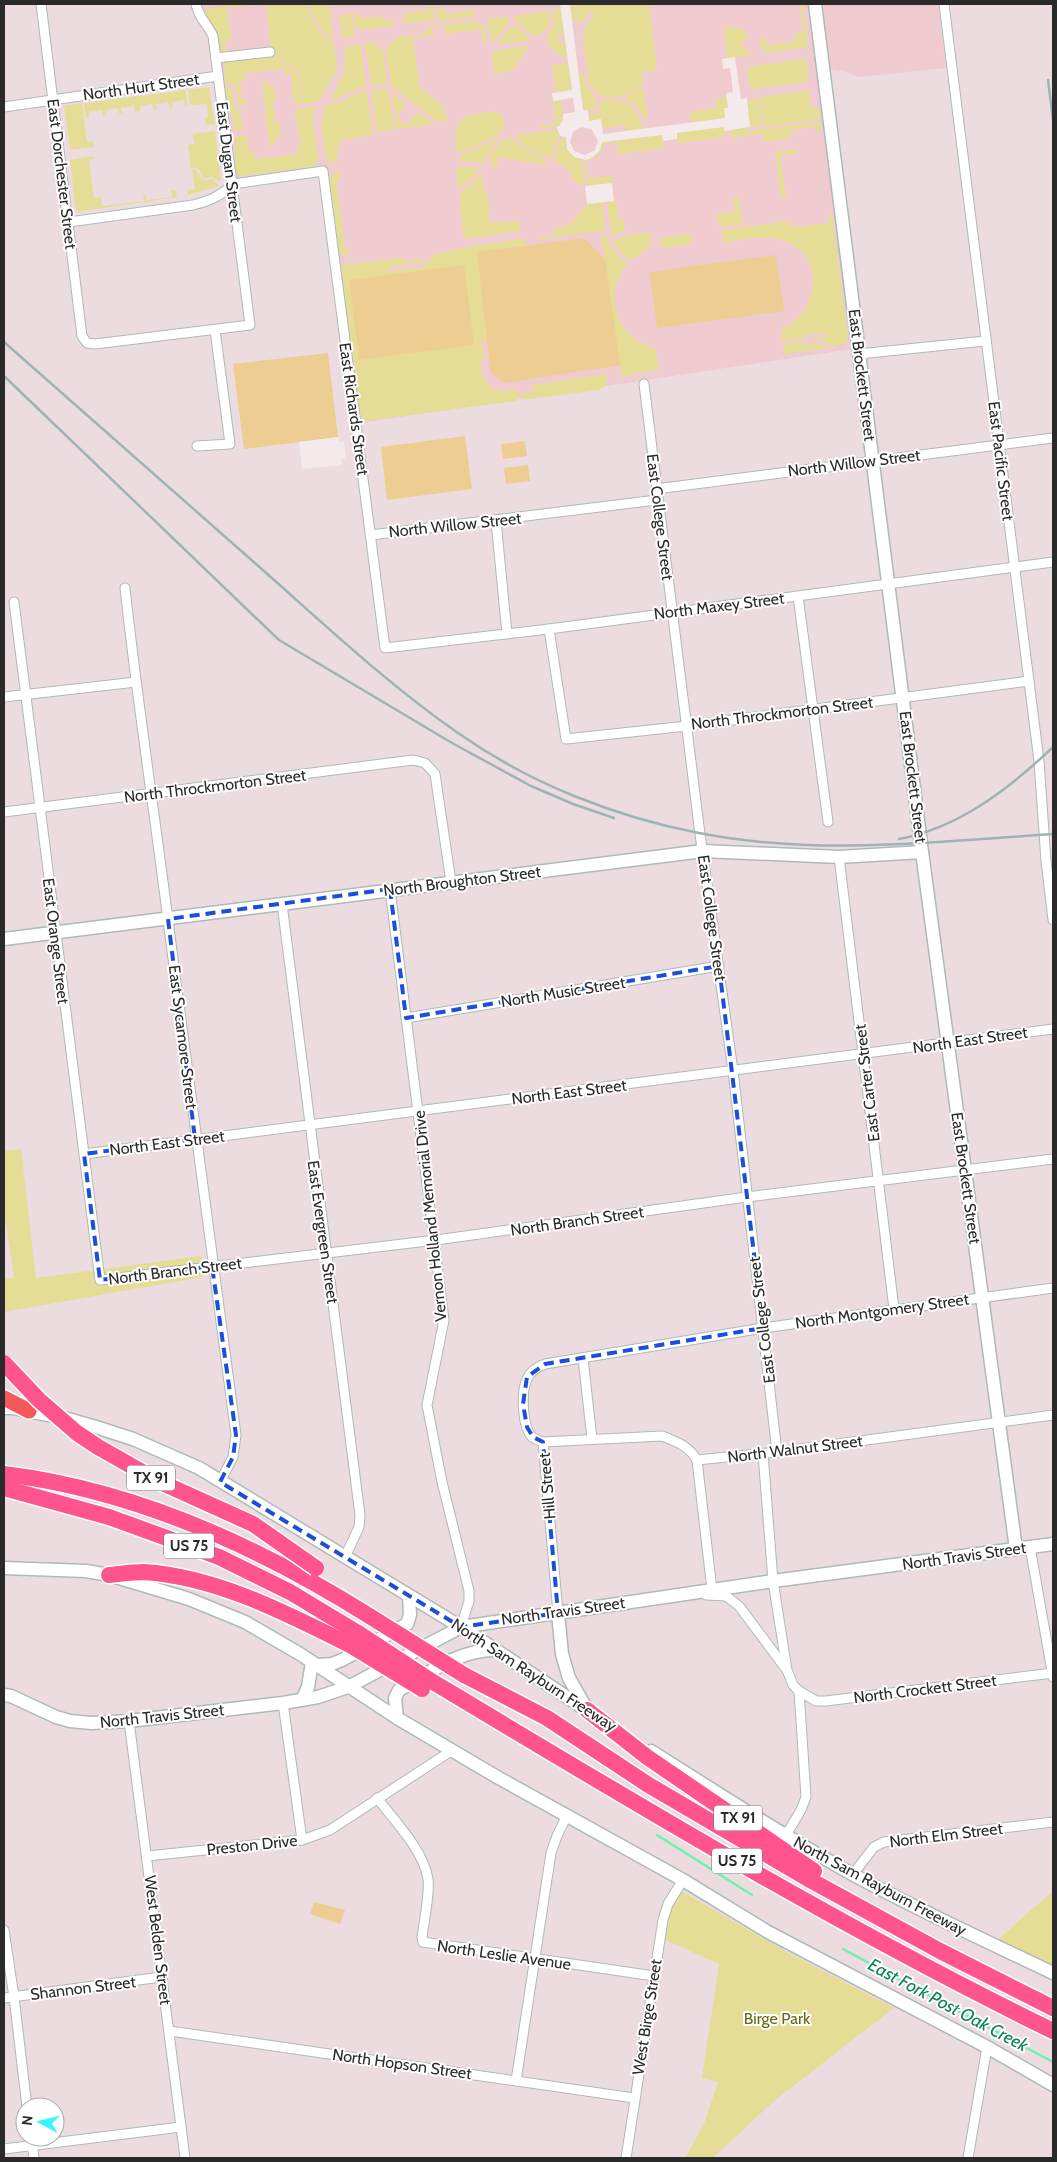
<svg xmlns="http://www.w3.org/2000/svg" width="1057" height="2162" viewBox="0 0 1057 2162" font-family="Cabin,sans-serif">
<rect width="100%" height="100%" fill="#eddcdf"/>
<g fill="#efcace">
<path d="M201,4h608l43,345 -492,74 -33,-256 -91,10 -20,-147 -14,-16z"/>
<path d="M821,4h117l8,64 -87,9 -16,-6 -14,-2z"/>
</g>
<g fill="#e5dd96">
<path d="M238,4h22l-33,4 4,32 -5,1v10l-5,1 -6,-23 -13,-15 -1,-4z"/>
<path d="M266,4h38c8,12 14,34 30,37l3,30 -18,30 -15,3 -5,-31 -28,-21z"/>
<path d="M307,4h22l4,35c-13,-4 -19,-24 -26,-35z"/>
<path d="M429,4h4l1,16 -28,4 -5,-4 4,-1 -1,-5 26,-4z"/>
<path d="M575,4h74l8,66 -16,2 2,13 -20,11 -11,2 -11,-2 -7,-6 -5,-9 -6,-45 5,-16h4l2,-4 -2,-4 -5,1 -4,10 -12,-5 -1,-11z"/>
<path d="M800,4h3l5,43 -43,6 -6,-9 2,-5 5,-1 1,7 28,-4v-8l8,-1z"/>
<path d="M444,8l1,6 29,-4 1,7 -37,4 -2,-12z"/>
<path d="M561,9l4,28h-2l-2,-4 -4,3 3,7h3v-4l2,-1 2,19 -3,1 -15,-11 -2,-14 7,-9 -2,-14z"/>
<path d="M549,11l2,12 -11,12 -7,1 -20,-16 2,-4z"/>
<path d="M359,13l1,5 23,-1 1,4 9,-1 1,6 -38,4 -2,-16z"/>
<path d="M352,14l2,23 -9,1 -3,-3 -3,-20z"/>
<path d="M506,17l3,2 -1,5 -14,17 -4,-1 -2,-21z"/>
<path d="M475,21l10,6 1,14 -3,3 -2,-15 -35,5 -1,-8 -13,2 1,7 -20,3 6,48 23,19 1,8h3l1,8 -10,1 -46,-36 -5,-35 9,-13 26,-3 10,-9z"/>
<path d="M515,26l13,10 1,5 -32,3 13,-17z"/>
<path d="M724,27h8l12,3 5,9 -7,1 1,10 7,-1 -1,6 -22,3z"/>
<path d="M365,42h8l10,9 4,33 -16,2z"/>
<path d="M361,44l5,43c-14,1 -22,11 -36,13l15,-28 -1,-25z"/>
<path d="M529,46l-17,25 -18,2 -2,-20 3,-3z"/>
<path d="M273,55l25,20 5,29 -7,1 -1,-6h-3v-25l-7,1 -1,-8 -4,1v2l-13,-1v2h-14v2l-8,-1 1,8 -6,1 2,8 -2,1 1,9h5v6l-7,1 -4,-22 -10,1 -1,-23z"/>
<path d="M804,59c4,5 5,16 3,23l-54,7 -4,-4 -2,-15 4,-4z"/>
<path d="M568,63l4,27 -16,2 -4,-27z"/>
<path d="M578,72l7,2 3,12 7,12 1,11 -13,1z"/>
<path d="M269,82l1,5h4l2,14 -3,1 2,21h4l1,15h-5l1,6 -7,1 -7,-62z"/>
<path d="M209,87l6,37 -10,1v-7l3,-1 -1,-13 -15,1 -2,-1 -2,-14z"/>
<path d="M230,87l2,2 3,20h5l3,21 -8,1 -2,-16 -5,-6 -3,-21z"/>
<path d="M388,88l6,42 -17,2 -6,-42z"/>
<path d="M643,88l5,32 -2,1 -9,-15 -12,-7 8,-7z"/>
<path d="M186,90l1,16h-2l-1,-6 -12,2 1,5 -4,1 -1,-6 -12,2 1,5h-4l-1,-5 -12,2v5l-5,1 -1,-6 -13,2 1,5 -3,1 -1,-6 -13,2 1,6h-3l-1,-6 -13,2v6h-3l-2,-15z"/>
<path d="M809,90l3,18h7l2,11 -56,8 -4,-30z"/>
<path d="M367,91l6,44 -31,5 -3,3 -2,17 -7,4 -3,-3c-3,-18 -10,-41 0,-57l13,-2 19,-10z"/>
<path d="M392,93l14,11 -8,11 1,7 8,2 11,-12 13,10v3l-35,4z"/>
<path d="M727,97l1,11 -3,10 -34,4 -1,-10 27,-4 -1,-9z"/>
<path d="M760,99l3,27 -13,1 -3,-27z"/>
<path d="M561,100l2,20 -4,6 -19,2v-3l15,-2 -2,-22z"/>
<path d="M600,101c23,-4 39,4 42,28l-16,2 -1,-6 -23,3 -1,-9 -12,2v-7l10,-1z"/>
<path d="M82,103l5,39 6,-1 1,6 -24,3 -6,-44z"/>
<path d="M316,106l-3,11 5,43 -4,7 -71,9 -7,-3c-3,-12 1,-24 -1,-37l11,-1 3,18 5,-1 2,8 4,-1v-1h13l1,-2 3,-1 1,2 12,-3 1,2 5,-1v-7l5,-1 -6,-34h2l-1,-4z"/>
<path d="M496,111l7,5 1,13 -3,1 -2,4 -28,14 -14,5c-5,-37 6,-38 39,-42z"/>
<path d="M821,122v12l-3,-1 -2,-6 -25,3v8l-26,4 -3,-8 -31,4 -1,-8 17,-2 1,3z"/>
<path d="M724,127l1,10 -47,6 -2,-10z"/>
<path d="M556,130l4,6 -6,9 -3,14 -27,-12 -8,-10 1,-2z"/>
<path d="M215,131l6,49 -2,1 -6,-4 -9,1 -6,-10h-7l-3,-23 7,-1 -3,-10z"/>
<path d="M663,135l1,13 -46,6 -1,-12 -12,2 -7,12 -12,6 2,16 25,-2 1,7 -27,3 -3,-26 16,-10 2,-8z"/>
<path d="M500,137l-13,19 -3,7 -26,-2 3,-6z"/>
<path d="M511,137l11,11 19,9 6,6 -3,2 -46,-8 -2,12 -5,-5 -1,-9 12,-14z"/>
<path d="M564,137l2,1v9l12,12 3,1 4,26 -9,-3 -9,-15 -13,-8 3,-14z"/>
<path d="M795,149l3,2 -2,3 -16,2 6,42 -5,1 -6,-45 2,-3z"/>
<path d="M92,156l4,2 -7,2 5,38 7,-1 1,9 42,-5 -1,-7h2l2,6 25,-3 -1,-7 5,1 1,6 -101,15 -6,-52z"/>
<path d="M459,166l19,2 1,3 -20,19 -3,-20z"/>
<path d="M194,169c10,6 2,14 19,10l6,7 -31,9 -1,-5 8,-1 -3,-19z"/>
<path d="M340,172l2,4 -6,6 9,66 5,1 1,3 -7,3 -6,-3 -9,-72 4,-6z"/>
<path d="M482,173l2,19 3,-1 3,32 29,-2 1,10 -56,8 -5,-44z"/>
<path d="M739,197l3,27 -23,3 -2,-13 18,-2 -2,-14z"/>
<path d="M616,200l3,20 4,-1 2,13 -8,1 -5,5 -5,-37z"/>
<path d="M602,202l3,28 -68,10 3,-3 14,-2 -1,-6c22,-2 21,-11 34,-25z"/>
<path d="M832,213l16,122 -2,8 -14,4 -8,-6 -16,-1 18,-3 -1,-4 -19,2 -3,4 -21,1 -1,-11c39,-15 45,-76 1,-89 -18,-6 -39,0 -58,3l-2,-13 68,-9 1,6 38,-4v-8z"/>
<path d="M650,232v15l-20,14 -18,-18 12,-7z"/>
<path d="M691,234l1,10 -28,4 -3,-3 -2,-7z"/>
<path d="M607,235l1,9 19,20c-26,32 -9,75 29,85l2,21 -25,3 -11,5 -21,-142z"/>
<path d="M521,239l4,1 1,6 -49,6 10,89h-5l2,16 5,2 -9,1 2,16 5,4 -2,2 10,8 2,-2 3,3 17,-2 1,9 -2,3 -151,20 -4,-2 -21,-149 2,-5 10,-3 1,2 47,-6 7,3 15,-2 1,3 -34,5v4l35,-4v-5l7,-1v-4l9,-4 25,-5v-1z"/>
<path d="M794,342l29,3 5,3 -44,6 -1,-10z"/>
<path d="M606,374l1,11 -8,5 -77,10 -2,-6 13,-2 -1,-7z"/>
<path d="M21,1149l15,129 165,-22 2,21 -199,35v-33l10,-1 -10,-68v-59z"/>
<path d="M1053,1891v79l-59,-27z"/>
<path d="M683,1892l104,60 107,56 -120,93 -61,57h-28l19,-34 14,-42 -16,-4 17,-114 -56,-25c3,-14 4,-41 20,-47z"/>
</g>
<g fill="#edcd91">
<path d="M584,238l21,22 15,105 -115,18 -14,-10 -14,-121z"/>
<path d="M776,255l8,56 -127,17 -7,-56z"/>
<path d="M464,265l10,80 -115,15 -10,-80z"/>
<path d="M328,353l10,84 -94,12 -11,-85z"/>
<path d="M465,436l7,53 -85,11 -6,-53z"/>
<path d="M525,441l2,15 -24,3 -2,-15z"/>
<path d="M528,465l2,16 -24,3 -2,-16z"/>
<path d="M314,1902l31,8 -5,14 -30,-10z"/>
</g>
<g fill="#f5eaeb" fill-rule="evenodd">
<path d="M560,4h10l13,106h5l1,11 12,-2 2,15 122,-16 -1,-10h4l-2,-15 7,-1 -3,-24 -7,1 -1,-10 13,-2 6,42 6,-1 3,29 -26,4v-4l-47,6v6l-14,2 -1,-6 -60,7 -2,8 -7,7 -7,3 -12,-3 -7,-8 -1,-12 -6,-1 -4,-10h3l4,-6v-6l12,-2 -2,-14 -20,3 -1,-8 20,-3zM582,127l10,3 6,11 -3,9 -10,5 -11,-4 -4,-9 3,-10z"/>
<path d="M612,183l2,18 -27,3 -2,-18z"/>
<path d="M338,437l1,5 5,-1 2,18h-5l1,6 -40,4 -3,-27z"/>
</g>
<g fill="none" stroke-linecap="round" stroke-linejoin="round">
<g stroke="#6bf2ae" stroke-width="2.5">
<path d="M657,1835l95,60"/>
<path d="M843,1949l210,113"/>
</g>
<defs>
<g id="street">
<path d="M41,4l41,332 5,7 8,1 155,-19 -37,-289c-5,-11 -15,-19 -17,-32"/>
<path d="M944,4l95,757 7,100 7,59"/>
<path d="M216,58l54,-6"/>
<path d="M4,107l214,-31"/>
<path d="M69,222l124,-17c16,-4 28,-9 40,-21l90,-13 62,477 164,-19 504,-67"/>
<path d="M859,354l126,-13"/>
<path d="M644,384l56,450 33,237 44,381"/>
<path d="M197,446l33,-2 -15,-114"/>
<path d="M656,489l397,-51"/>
<path d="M496,521l11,113"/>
<path d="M371,535l286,-35"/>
<path d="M125,588c12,111 29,221 43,332 22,172 45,344 68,515l-3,22 -13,25"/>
<path d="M798,596l30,226"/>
<path d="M14,602l86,678 336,-40 311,-43 306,-38"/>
<path d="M549,629l17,110 121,-13 342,-45"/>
<path d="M4,697l132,-15"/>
<path d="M4,812l409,-52 12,3 10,11 16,108"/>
<path d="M839,857l55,452"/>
<path d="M390,889l54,431 -17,85 15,77 27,109v10l-8,26"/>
<path d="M282,904l78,611 -1,12 -14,30"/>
<path d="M406,1018l313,-52"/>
<path d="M84,1154l969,-125"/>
<path d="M583,1358l9,81"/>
<path d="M543,1442l119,-6c15,6 27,10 35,24l80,-8 276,-37"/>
<path d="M763,1454l10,127 14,89 6,15 6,6 7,106 -5,13 -15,25"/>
<path d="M697,1460l15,130"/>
<path d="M1030,1547l23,130"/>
<path d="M706,1595l20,1 13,10 47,63"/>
<path d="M558,1613l-15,-171c-3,-1 -8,-3 -11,-5 -10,-11 -11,-45 -5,-58 3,-8 10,-12 18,-15l218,-36 290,-40"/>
<path d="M799,1691l17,10h10l227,-28"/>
<path d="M283,1703l19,137"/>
<path d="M129,1721l56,437"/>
<path d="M377,1798c17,22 47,53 51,81 2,14 -4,43 -6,58l1,5 231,34"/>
<path d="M147,1856l155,-16 28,-10 121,-79"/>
<path d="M853,1874l21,-27 10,-5 169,-20"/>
<path d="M4,1930l10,67 13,110"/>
<path d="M4,1998l157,-21"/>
<path d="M170,2031l464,67"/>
<path d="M516,2081l35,-228 6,-17 10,-21"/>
<path d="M31,2137l3,21"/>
<path d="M4,2149l177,-22"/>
<path d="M626,2158l37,-238 5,-16 15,-24"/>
<path d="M968,2158l19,-111"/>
</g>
<g id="secondary">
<path d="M815,4l107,848 94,697"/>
<path d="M4,939l699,-88 136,6 83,-5"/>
<path d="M4,1408h9l55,11 28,8 37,12 66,29 262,159 133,88"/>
<path d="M4,1568l82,3 23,4 80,24 56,23 55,32 97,64 100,59 186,103 85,52 219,115 66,38"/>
<path d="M558,1613l4,41 7,24 17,30"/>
<path d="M318,1665l14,-1 10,-4 65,-36 3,-9 -1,-19"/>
<path d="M4,1695l7,1 45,21 14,4 21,2 38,-2 154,-18 35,-6 30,-10 113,-60 312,-46 280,-37"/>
<path d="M302,1700l6,-13 4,-25"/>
<path d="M397,1718l-2,-20 4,-8c30,-17 60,-40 95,-40"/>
<path d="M651,1751c66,42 133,85 201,123 66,36 134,67 201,99"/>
</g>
<path id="primary" d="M4,1398l25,13"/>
<g id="highway">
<path d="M4,1474c131,16 256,73 367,143"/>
<path d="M4,1488l105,29 110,40 71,35 68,41"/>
<path d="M109,1575c11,-1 23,-3 35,-3 73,5 142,41 206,73"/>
<path d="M464,1675l83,43 100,66 165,97 128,70 113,57"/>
<path d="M428,1679c205,123 410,247 625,352"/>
<path d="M587,1710l60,47 167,114"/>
</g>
</defs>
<use href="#street" stroke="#acbaba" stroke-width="11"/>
<use href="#secondary" stroke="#acbaba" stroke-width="15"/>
<use href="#primary" stroke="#fff" stroke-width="18"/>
<use href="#highway" stroke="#fff" stroke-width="19"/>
<use href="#street" stroke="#fff" stroke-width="9"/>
<use href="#secondary" stroke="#fff" stroke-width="12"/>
<use href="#primary" stroke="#f55858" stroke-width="15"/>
<use href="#highway" stroke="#ff548d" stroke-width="16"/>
<g stroke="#9eb3b5" stroke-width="2.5">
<path d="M1048,80l5,40"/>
<path d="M4,342c84,74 168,148 252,222 66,58 130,119 202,169 71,50 157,84 241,100 118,23 236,9 354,1"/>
<path d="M4,376l275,264 173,103 79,43 42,18 41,14"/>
<path d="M899,839c60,-11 111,-51 154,-92"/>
</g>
<defs>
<g id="highway-bridge">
<path d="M4,1363l35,37 38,33 21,14 60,34 95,43 63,44"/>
<path d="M371,1617l93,58"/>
<path d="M358,1633l70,46"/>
<path d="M350,1645l72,44"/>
</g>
</defs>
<use href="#highway-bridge" stroke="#fff" stroke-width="19" stroke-linecap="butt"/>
<use href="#highway-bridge" stroke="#ff548d" stroke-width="16"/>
</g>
<path fill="none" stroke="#1d4ed8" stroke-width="4" stroke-dasharray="10 6" stroke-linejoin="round" d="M390,889l16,129 313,-52 44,362 -218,36 -18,13 -4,27 4,23 6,10 10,5 15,171 -97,14 -241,-145 13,-25 3,-22 -24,-169 -112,14 -16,-126 111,-15 -27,-220z"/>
<g text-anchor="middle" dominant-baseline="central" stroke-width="4" stroke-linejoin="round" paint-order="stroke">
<g fill="#fff" stroke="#6a6a6a" stroke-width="1">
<rect x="127" y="1465.5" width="48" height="25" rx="4"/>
<rect x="164" y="1533.5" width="50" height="25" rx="4"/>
<rect x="714" y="1805.5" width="48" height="25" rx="4"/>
<rect x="712" y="1848.5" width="50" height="25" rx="4"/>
</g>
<g font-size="15" font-weight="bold" fill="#2a2a2a">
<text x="151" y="1478">TX 91</text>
<text x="189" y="1546">US 75</text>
<text x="738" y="1818">TX 91</text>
<text x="737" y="1861">US 75</text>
</g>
<g font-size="16" fill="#2a2a2a" stroke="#fff">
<text transform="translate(141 87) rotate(-8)">North Hurt Street</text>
<text transform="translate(229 162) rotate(83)">East Dugan Street</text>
<text transform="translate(62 174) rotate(83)">East Dorchester Street</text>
<text transform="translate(862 375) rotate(83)">East Brockett Street</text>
<text transform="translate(354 409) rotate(82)">East Richards Street</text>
<text transform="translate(1001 461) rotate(83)">East Pacific Street</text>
<text transform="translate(854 463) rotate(-7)">North Willow Street</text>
<text transform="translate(660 517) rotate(83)">East College Street</text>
<text transform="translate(455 525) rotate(-6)">North Willow Street</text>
<text transform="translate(719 606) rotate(-7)">North Maxey Street</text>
<text transform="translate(782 713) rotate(-7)">North Throckmorton Street</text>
<text transform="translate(913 777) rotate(83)">East Brockett Street</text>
<text transform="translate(215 786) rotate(-7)">North Throckmorton Street</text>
<text transform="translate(462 881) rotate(-7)">North Broughton Street</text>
<text transform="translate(712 918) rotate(82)">East College Street</text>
<text transform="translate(56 941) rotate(83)">East Orange Street</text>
<text transform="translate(563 992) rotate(-9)">North Music Street</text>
<text transform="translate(183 1037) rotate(83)">East Sycamore Street</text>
<text transform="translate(970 1040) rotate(-8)">North East Street</text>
<text transform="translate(867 1083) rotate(-97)">East Carter Street</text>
<text transform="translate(569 1092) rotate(-7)">North East Street</text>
<text transform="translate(167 1143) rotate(-7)">North East Street</text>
<text transform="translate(966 1178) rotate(82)">East Brockett Street</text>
<text transform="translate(430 1216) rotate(-96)">Vernon Holland Memorial Drive</text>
<text transform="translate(577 1221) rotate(-8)">North Branch Street</text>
<text transform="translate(323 1232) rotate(82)">East Evergreen Street</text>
<text transform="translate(175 1271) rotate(-7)">North Branch Street</text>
<text transform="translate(882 1311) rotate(-8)">North Montgomery Street</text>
<text transform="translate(762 1320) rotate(-97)">East College Street</text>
<text transform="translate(795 1449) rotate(-7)">North Walnut Street</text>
<text transform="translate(547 1486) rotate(-95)">Hill Street</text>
<text transform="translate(964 1556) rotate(-8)">North Travis Street</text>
<text transform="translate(563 1611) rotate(-8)">North Travis Street</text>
<text transform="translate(534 1675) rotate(33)">North Sam Rayburn Freeway</text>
<text transform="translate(925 1689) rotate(-7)">North Crockett Street</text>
<text transform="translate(162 1716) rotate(-6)">North Travis Street</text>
<text transform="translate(946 1835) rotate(-7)">North Elm Street</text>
<text transform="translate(252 1845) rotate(-6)">Preston Drive</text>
<text transform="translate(880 1886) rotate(28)">North Sam Rayburn Freeway</text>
<text transform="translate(158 1940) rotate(83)">West Belden Street</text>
<text transform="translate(504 1955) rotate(8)">North Leslie Avenue</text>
<text transform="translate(83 1988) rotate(-7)">Shannon Street</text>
<text transform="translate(647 2017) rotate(-81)">West Birge Street</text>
<text transform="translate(402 2064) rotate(8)">North Hopson Street</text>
</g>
<g font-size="16" fill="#676918" stroke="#fff">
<text x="777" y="2018">Birge Park</text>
</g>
<g font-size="18" font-style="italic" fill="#0b8350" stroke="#fff">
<text transform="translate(948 2005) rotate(28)">East Fork Post Oak Creek</text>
</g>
</g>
<rect width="1057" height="2162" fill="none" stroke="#2a2a2a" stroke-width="10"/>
<g transform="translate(40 2122) rotate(277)"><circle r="24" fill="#ffffff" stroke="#aaaaaa"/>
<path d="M0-4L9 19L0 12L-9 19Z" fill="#36f6ff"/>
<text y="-8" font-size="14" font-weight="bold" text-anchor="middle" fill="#2a2a2a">N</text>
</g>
</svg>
